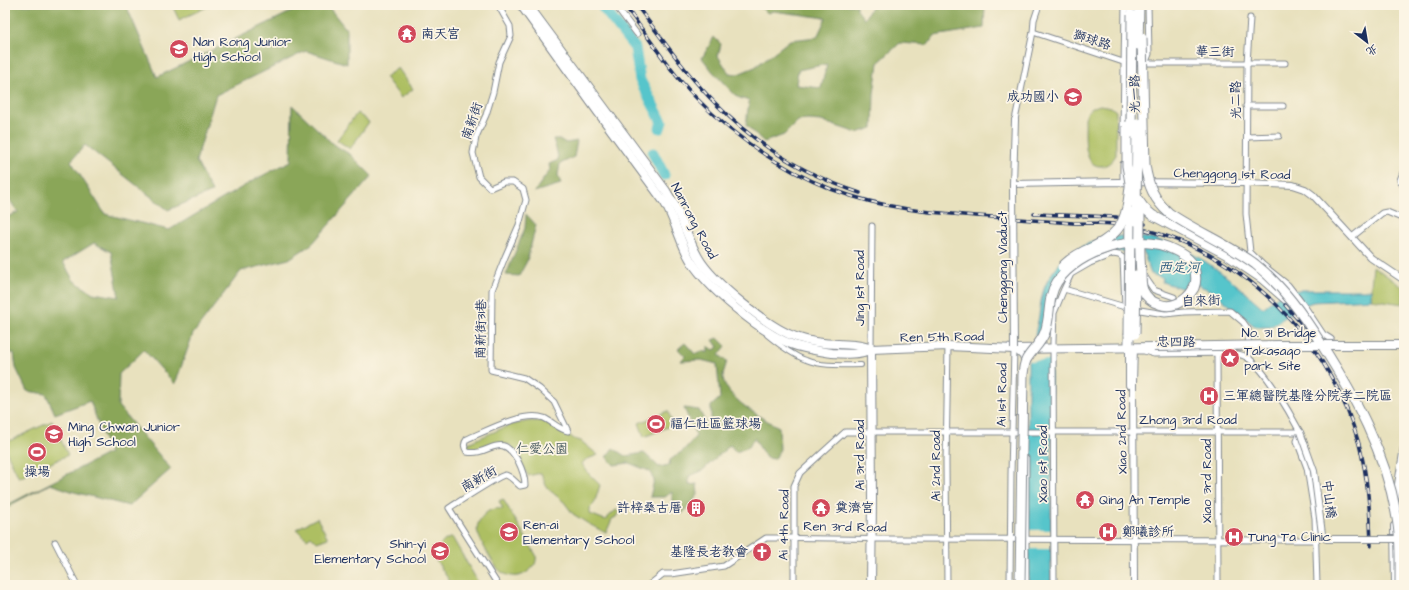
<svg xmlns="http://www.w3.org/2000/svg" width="1409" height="590" viewBox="0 0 1409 590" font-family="'Architects Daughter','LXGW WenKai TC',sans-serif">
<rect width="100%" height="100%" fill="#fcf5e5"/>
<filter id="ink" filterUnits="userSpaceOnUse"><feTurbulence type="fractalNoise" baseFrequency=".025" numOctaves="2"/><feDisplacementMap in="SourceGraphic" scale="8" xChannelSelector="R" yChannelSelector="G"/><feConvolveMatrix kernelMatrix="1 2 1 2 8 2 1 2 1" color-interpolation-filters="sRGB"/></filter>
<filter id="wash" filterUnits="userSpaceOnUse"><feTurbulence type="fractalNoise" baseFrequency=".012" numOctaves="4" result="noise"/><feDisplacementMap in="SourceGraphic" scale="16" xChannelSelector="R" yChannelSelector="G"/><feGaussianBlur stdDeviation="0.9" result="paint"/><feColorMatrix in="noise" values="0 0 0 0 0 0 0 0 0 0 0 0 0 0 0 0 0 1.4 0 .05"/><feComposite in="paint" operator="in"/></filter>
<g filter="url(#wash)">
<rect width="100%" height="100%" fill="#e8e1be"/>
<g fill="#adbf62" stroke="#647760">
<path d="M172,5h39l-32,15z"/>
<path d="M398,68l15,21 -12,9 -16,-21z"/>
<path d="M1100,105l11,2 5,4v44c-3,5 -7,10 -14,11 -21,2 -16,-34 -17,-48 2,-8 8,-11 15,-13z"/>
<path d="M357,113l12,9 -19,27 -13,-9z"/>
<path d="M1373,266l31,22 -1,16 -32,-5v-13z"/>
<path d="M668,411l5,14 -29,12 -5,-14z"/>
<path d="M52,421l16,34 -49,23 -14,-29v-6z"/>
<path d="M529,421h15l15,10 10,4 5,4 7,2 17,14 -13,5 -3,4 7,10 11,11 -6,19 -4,4v6l15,6 11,-10 3,1 -3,6 -4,2 -6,14 -19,-10 -14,-9 -9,-12 -17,-14 -6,-15 -13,3 -11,-21 -7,-10 -7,-1 -22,6 -12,1 -3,-5 2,-3 42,-18z"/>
<path d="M503,499l33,56c1,8 -2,13 -9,17 -4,3 -9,5 -15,4 -4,0 -10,-3 -13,-6 -6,-6 -22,-34 -22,-41 0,-8 9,-19 17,-20 3,-1 6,0 9,0l-4,-8z"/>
<path d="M317,518l11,20 -11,4 -6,-6 -4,3 -11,-10z"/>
<path d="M452,537l26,45 -4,3 -1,-3 -2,3h-19l-18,-28v-6l10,-10z"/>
</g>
<g fill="#8aa658" stroke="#526a5b" fill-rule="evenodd">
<path d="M5,5h121l31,72 148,-72h22l20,25v34l-41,-13 -90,44 -20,66 16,31 -44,18 -83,-65 -14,16 34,53 64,16 87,-51 35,-18 1,-56 41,39 18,11 21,21 -60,68 -23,15 -48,12 -48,63 -18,50 -31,-34 -25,24 -1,32 53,63 -42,37 -55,-14 -24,-8 -36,19 -9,7v-4l104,-53 -19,-52 -35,13 -9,-20 -19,-3 -11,-23 -2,-15h-9v-135l13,-6 -13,-18zM94,243l17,9 8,45 -26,-4 -19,-12 -11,-19z"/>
<path d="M757,5h100v4l7,10 9,-14h112l-1,23 -50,8 -6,9 -28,-2 -22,20 -4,31 -1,34 -16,5 -36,-12 -13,-1 -10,1 -14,14 -20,7 -18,-17 3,-24 -12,-4 -24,-25 -11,-14 12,-21 7,7 -3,12 11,17 9,1 17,-7 35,-27 27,-3 9,-19 -53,-7 -5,2zM827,64l-6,24 -25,-3 2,-15z"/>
<path d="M553,139h6l7,4 11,-2 -3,16 -14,7 -2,11 3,9 -27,8 16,-22 -1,-6 9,-4 -1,-8z"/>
<path d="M526,214l10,11 -9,36 -8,15 -13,-1 19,-47z"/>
<path d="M718,338l8,8 -7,9 8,6c-1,5 -4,11 -4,15 0,21 40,43 56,51l1,22 -5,10 -9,-1 -12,-20 -5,9 -13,5 -6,-7 -28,26 -13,5v9l8,-1 1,11 -16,19 -10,-11v-11l-7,5h-15l4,-17 -5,-9 -20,-8 -15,2 -8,-8 7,-9 12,8 19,-3 15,14 10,-2 1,-5 14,-10 12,-14 -12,-28 15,2 8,15 4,-1v-18l9,-8 -3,-34 -16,-4 -20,1 4,-5 -7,-7 7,-6 10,11 7,-3 6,2v-7l6,4 4,-3 -5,-7z"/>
</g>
<path fill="#57c5cb" stroke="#397a94" d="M1120,236c12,1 25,1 37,4 41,10 75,40 106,68l20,-16 17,-2h71v9l-58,3 -9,3 -34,22h-13l-5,-3 -40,-33 -19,-8 -9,6 -22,-7 1,-4 -12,-4 -8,-23c-10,1 -21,0 -31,1 -23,3 -45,18 -54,40 -4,10 -5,20 -6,30 -3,12 -8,27 -1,38v225h-23v-224l7,-5c0,-6 -1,-13 0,-19 0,-6 3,-14 4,-21 1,-9 2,-18 5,-27 12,-32 43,-51 76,-53z"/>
<g fill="#e8e1be">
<path d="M1033,336h17l1,24 -23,1 5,-6z"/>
<rect x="1028" y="530" width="23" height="19"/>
</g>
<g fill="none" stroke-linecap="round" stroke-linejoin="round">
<g stroke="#57c5cb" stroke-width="11">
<path d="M601,5l34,43 5,32 22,42 -2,6"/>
<path d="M653,153l11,22"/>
</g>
</g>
</g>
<g filter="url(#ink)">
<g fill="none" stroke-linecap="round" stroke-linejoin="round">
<defs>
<g id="pedestrian">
<path d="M767,335c11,9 25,20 39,25 17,7 37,5 55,5"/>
<path d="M794,538l78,1"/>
</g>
<g id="minor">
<path d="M615,5l22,29"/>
<path d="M1250,18l-3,45 -1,151 4,38 13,13 25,20 17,22 18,27 8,5"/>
<path d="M1033,32l90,30 22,1h140"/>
<path d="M1145,64l4,-10 -1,-49"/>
<path d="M1246,106h37"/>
<path d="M1015,120l18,-88 1,-12 5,-15"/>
<path d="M1123,130l2,-125"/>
<path d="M1247,137l32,-1"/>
<path d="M1404,170l-4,10 4,7"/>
<path d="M1123,182v-18"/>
<path d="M1352,237l30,-24 5,-1 17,7"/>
<path d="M1145,277l9,13 20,7"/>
<path d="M1140,310l25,4 19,-2 46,-1 13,11 5,7 1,30"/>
<path d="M871,349l1,-123"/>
<path d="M1014,349l8,7 3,8"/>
<path d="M1135,351h9l10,3 79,-1c5,1 11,2 15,5 17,11 42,55 52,74"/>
<path d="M1217,354l1,231"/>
<path d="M1300,432l-3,9 10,27 8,50 2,67"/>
<path d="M872,539l445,1"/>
<path d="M55,542l22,43"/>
<path d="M498,585l-49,-77c8,-5 51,-33 56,-33 5,0 11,8 15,11l5,-1c0,-9 -3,-16 -7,-24 -18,-32 -28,-4 -51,-9 -3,-5 -4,-8 0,-13 19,-8 56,-28 77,-21 9,4 14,11 24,13l-14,-29 -14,-13 -16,-11 -33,-8 1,-80 13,-33 14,-32 7,-25 -3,-11 -10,-7h-9l-14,6 -11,-11 -6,-24 3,-16 10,-22 7,-23 6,-30 12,-26 -1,-10 -12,-21"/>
<path d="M649,585l14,-11h8l53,-8 42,-28h28"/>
<path d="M794,585v-99l6,-13 45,-41h455"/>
<path d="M947,585l-1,-123 2,-116"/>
<path d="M1010,585l1,-111 3,-125"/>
<path d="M1026,585v-127"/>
<path d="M1054,585l-1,-243 1,-29 10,-24 61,18 -2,-49 -4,-3 -6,-1 -23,9 -19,11 -7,15"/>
</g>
<g id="tertiary">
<path d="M1015,120l-2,64 105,-2 128,1 47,2 12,4 8,6 58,63 33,22"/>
<path d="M1129,348v37"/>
<path d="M1395,503l9,-56"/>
<path d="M1394,526l1,59"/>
<path d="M1134,585l-1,-202 1,-36"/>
</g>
<g id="primary">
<path d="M521,5l77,107 67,91c11,19 15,40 26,58 18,28 69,71 100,83 13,5 28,7 41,9 13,1 28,2 39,-4"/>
<path d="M528,5l138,186c4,7 9,14 12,21 7,15 12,31 20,45 14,25 71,71 98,80 14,5 28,7 42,7 12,1 22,0 33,5l77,-3 66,3 140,-2"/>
<path d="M871,349l1,150 -1,86"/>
</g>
<g id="motorway">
<path d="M1131,22l1,-17"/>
<path d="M1152,215l74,39 37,25 23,20"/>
<path d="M1129,334v14"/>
</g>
</defs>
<use href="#pedestrian" stroke="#82888e" stroke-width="6"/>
<use href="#minor" stroke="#82888e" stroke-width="7"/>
<use href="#tertiary" stroke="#82888e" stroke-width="8"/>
<use href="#primary" stroke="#82888e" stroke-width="10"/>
<use href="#motorway" stroke="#82888e" stroke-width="11"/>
<use href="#pedestrian" stroke="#fff" stroke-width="4"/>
<use href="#minor" stroke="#fff" stroke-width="5"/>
<use href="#tertiary" stroke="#fff" stroke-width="6"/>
<use href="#primary" stroke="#fff" stroke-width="8"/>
<use href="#motorway" stroke="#fff" stroke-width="9"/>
<defs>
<g id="rail">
<path d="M624,5c19,24 36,51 55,74 41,48 94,87 152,110 55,21 103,24 161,28 27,2 54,4 81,6 14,0 28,0 41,1 19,2 38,7 55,13 93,33 163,113 190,207 9,34 11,67 12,102"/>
<path d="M636,5c26,33 50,69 80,99 40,41 90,71 144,89"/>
<path d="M1034,214l82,3 29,7"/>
<path d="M1285,305l24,27 7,10"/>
</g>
</defs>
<use href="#rail" stroke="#1b2f5e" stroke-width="3.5"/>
<use href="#rail" stroke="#fcf5e5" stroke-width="2" stroke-dasharray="6" stroke-linecap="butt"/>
<defs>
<g id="tertiary-bridge">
<path d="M1013,184l1,165"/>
<path d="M1300,432l14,39 8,63 2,4 3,1h77"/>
</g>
<path id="primary-bridge" d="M1154,347l125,-2h125"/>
<g id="motorway-bridge">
<path d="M1142,38l3,127c3,20 9,35 24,48 28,19 59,31 86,51 28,22 48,51 67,81 33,52 63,107 74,168 5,23 4,48 4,72"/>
<path d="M1138,45l1,-40"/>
<path d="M1127,126v40l3,17"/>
<path d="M1131,133l1,-118"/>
<path d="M1136,197l8,11 8,7"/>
<path d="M1136,221l1,-98"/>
<path d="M1062,267c9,-10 19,-15 31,-20 35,-16 34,-36 38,-69"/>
<path d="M1129,334l1,-122"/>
<path d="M1135,334l1,-59"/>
<path d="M1020,585l3,-211c1,-6 1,-12 5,-17 6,-9 13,-14 17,-25 6,-16 2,-35 12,-50 22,-32 81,-51 117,-32 8,4 16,8 20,17 2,7 3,14 0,21 -4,7 -10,13 -18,16 -5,2 -12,2 -17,0 -7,-2 -13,-7 -16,-14 -2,-5 -2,-12 -2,-18 -2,-19 -1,-38 -1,-58"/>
</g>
</defs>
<use href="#tertiary-bridge" stroke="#82888e" stroke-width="8" stroke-linecap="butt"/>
<use href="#primary-bridge" stroke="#82888e" stroke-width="10" stroke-linecap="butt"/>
<use href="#motorway-bridge" stroke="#82888e" stroke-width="11" stroke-linecap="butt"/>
<use href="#tertiary-bridge" stroke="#fff" stroke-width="6"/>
<use href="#primary-bridge" stroke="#fff" stroke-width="8"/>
<use href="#motorway-bridge" stroke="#fff" stroke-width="9"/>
</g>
</g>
<defs>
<symbol id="temple-disc" viewBox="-11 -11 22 22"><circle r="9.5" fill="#d1495b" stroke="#fcf5e5"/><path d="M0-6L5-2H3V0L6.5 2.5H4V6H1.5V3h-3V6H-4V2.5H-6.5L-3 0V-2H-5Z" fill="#fff"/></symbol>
<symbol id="school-disc" viewBox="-11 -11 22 22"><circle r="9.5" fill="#d1495b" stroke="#fcf5e5"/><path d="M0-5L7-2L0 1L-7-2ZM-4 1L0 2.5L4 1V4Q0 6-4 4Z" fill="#fff"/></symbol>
<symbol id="sight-disc" viewBox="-11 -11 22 22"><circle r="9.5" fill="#d1495b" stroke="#fcf5e5"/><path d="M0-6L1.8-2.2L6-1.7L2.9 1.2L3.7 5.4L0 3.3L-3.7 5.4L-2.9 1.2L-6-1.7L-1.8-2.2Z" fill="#fff"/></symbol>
<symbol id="hospital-disc" viewBox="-11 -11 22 22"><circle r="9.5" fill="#d1495b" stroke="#fcf5e5"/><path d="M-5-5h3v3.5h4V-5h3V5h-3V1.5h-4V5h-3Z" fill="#fff"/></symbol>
<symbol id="stadium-disc" viewBox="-11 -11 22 22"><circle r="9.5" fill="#d1495b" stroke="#fcf5e5"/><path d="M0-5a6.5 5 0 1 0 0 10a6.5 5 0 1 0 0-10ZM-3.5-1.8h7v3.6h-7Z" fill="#fff"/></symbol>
<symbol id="building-disc" viewBox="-11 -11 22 22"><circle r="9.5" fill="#d1495b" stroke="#fcf5e5"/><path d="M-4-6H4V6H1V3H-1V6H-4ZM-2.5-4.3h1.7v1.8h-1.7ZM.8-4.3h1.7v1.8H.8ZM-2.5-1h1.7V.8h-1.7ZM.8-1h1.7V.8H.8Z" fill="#fff"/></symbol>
<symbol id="church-disc" viewBox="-11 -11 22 22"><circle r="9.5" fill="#d1495b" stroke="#fcf5e5"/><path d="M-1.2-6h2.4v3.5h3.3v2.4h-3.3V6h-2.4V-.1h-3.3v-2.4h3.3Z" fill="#fff"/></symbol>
</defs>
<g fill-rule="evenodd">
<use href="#temple-disc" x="396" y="23" width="22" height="22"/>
<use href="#school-disc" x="168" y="38" width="22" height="22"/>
<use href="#school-disc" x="1062" y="86" width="22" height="22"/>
<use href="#sight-disc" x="1219" y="347" width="22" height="22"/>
<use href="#hospital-disc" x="1198" y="385" width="22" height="22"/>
<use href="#stadium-disc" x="645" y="413" width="22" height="22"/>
<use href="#school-disc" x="43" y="423" width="22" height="22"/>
<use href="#stadium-disc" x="26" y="441" width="22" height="22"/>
<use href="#temple-disc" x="1074" y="489" width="22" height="22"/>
<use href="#building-disc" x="685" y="497" width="22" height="22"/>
<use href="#temple-disc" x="810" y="497" width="22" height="22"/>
<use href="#school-disc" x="498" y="521" width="22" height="22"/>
<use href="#hospital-disc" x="1097" y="521" width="22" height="22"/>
<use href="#hospital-disc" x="1223" y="526" width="22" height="22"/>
<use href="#school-disc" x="429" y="540" width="22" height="22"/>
<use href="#church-disc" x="751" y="541" width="22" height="22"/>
</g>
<g text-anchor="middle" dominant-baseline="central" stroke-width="3.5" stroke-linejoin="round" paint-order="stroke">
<g font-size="13" fill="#1b2f5e" stroke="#fcf5e5" text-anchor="start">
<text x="421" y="34">南天宮</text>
<text x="193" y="42">Nan Rong Junior<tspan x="193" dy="15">High School</tspan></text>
<text x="1059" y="97" text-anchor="end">成功國小</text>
<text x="1244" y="351">Takasago<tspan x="1244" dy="15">park Site</tspan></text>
<text x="1223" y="396">三軍總醫院基隆分院孝二院區</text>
<text x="670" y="424">福仁社區籃球場</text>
<text x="68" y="427">Ming Chwan Junior<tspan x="68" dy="15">High School</tspan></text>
<text x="37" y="472" text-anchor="middle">操場</text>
<text x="1099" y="500">Qing An Temple</text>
<text x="682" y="508" text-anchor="end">許梓桑古厝</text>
<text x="835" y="508">奠濟宮</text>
<text x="523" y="525">Ren-ai<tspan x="523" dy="15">Elementary School</tspan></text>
<text x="1122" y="532">鄭曦診所</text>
<text x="1248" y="537">Tung Ta Clinic</text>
<text x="426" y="544" text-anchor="end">Shin-yi<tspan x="426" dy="15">Elementary School</tspan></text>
<text x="748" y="552" text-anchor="end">基隆長老教會</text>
</g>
<g font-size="13" fill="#1b2f5e" stroke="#fcf5e5">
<text transform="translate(1092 40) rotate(18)">獅球路</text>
<text x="1215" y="52">華三街</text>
<text transform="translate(1135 94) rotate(-91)">光一路</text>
<text transform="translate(1236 100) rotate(-90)">光二路</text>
<text transform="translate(472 121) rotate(-71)">南新街</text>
<text transform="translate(1232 174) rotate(1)">Chenggong 1st Road</text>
<text transform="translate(694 221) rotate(62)">Nanrong Road</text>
<text transform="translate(1003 267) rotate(-90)">Chenggong Viaduct</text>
<text transform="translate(860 288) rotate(-90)">Jing 1st Road</text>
<text transform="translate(1201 301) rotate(-2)">自來街</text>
<text transform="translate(481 329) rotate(-89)">南新街31巷</text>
<text x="1279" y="333">No. 31 Bridge</text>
<text transform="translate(942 337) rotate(-1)">Ren 5th Road</text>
<text transform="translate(1176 342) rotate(1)">忠四路</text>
<text transform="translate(1002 395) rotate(-89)">Ai 1st Road</text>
<text x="1188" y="420">Zhong 3rd Road</text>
<text transform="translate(1122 432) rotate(-91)">Xiao 2nd Road</text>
<text transform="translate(860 455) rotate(-90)">Ai 3rd Road</text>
<text transform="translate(1043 464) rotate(-90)">Xiao 1st Road</text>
<text transform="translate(936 466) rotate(-90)">Ai 2nd Road</text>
<text transform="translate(479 479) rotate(-29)">南新街</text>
<text transform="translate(1207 481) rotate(-90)">Xiao 3rd Road</text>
<text transform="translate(1329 499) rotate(83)">中山橋</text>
<text transform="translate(784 525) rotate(-89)">Ai 4th Road</text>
<text transform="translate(845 527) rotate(1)">Ren 3rd Road</text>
</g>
<g font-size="13" fill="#475a5f" stroke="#fcf5e5">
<text x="542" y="449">仁愛公園</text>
</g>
<g font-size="14" font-style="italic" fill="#2d5c7f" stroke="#fcf5e5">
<text x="1179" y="268">西定河</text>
</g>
</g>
<rect width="1409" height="590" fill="none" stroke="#fcf5e5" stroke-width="20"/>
<g transform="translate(1367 42) rotate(149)" stroke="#fcf5e5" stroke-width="3" paint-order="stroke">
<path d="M0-3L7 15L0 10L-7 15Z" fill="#1b2f5e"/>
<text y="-6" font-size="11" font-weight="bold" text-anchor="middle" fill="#1b2f5e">北</text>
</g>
</svg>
